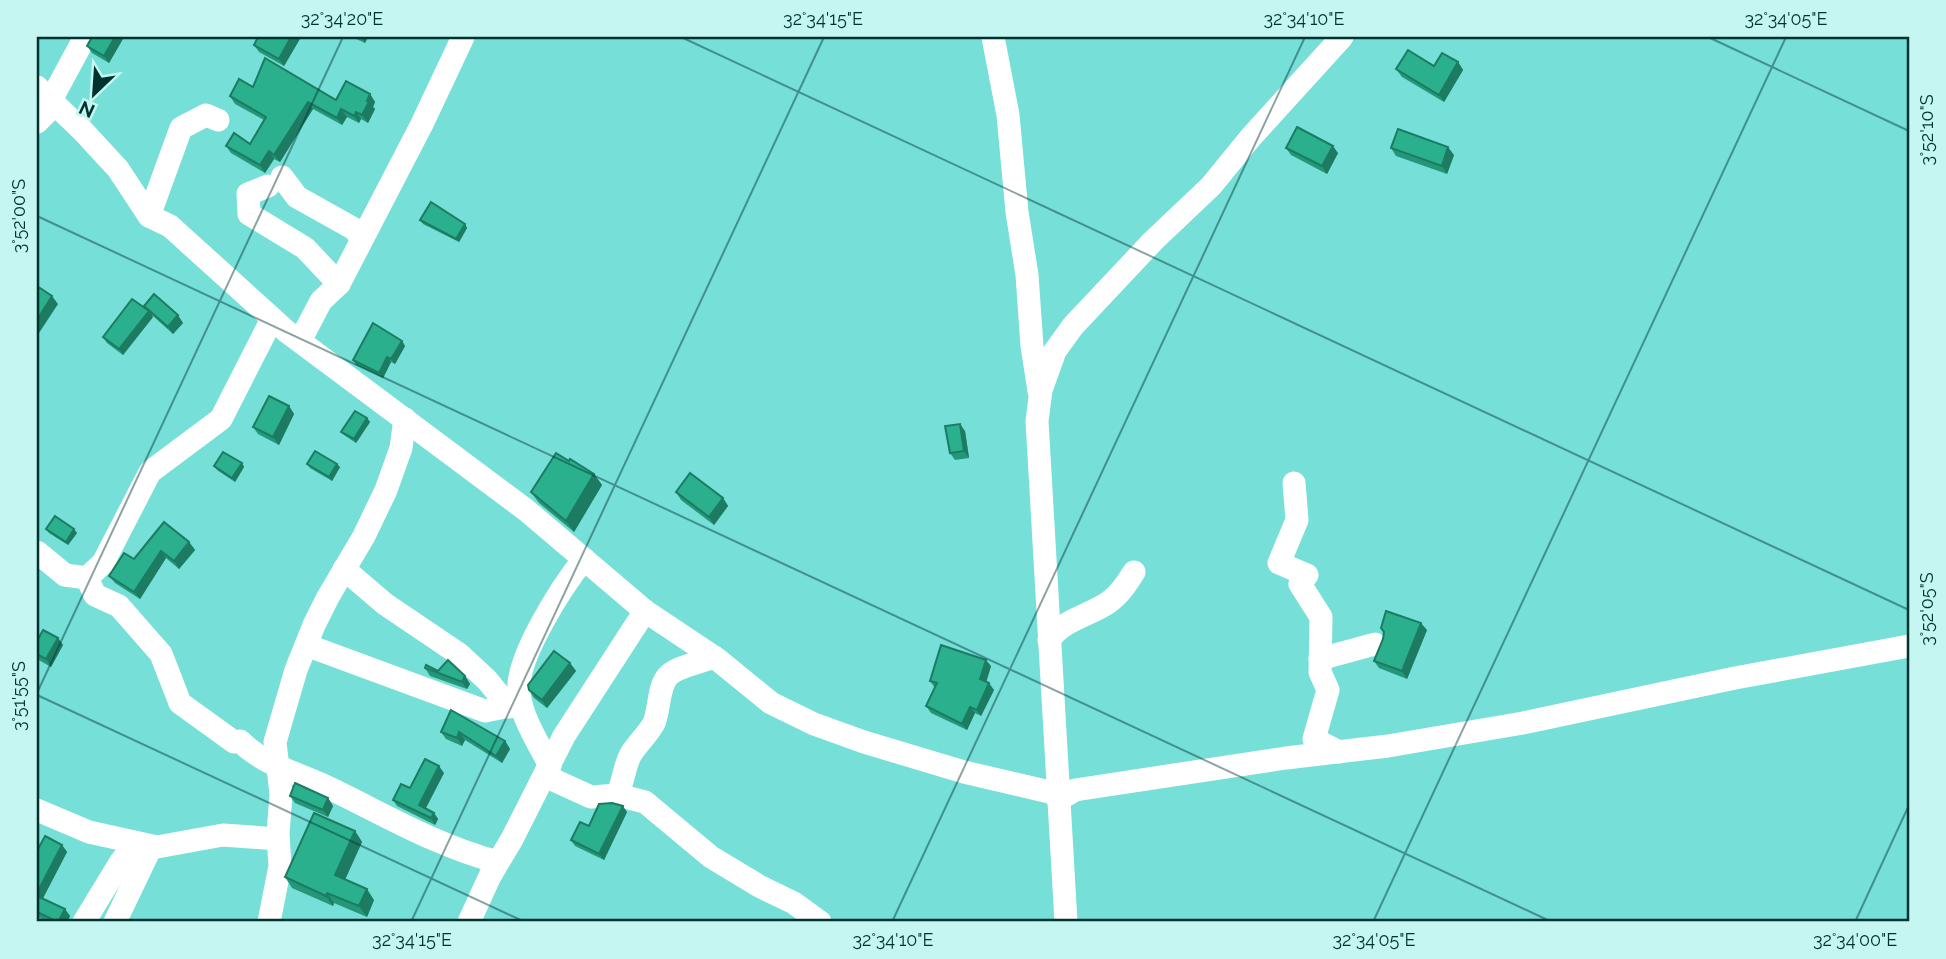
<svg xmlns="http://www.w3.org/2000/svg" width="1946" height="959" viewBox="0 0 1946 959" font-family="Raleway,sans-serif">
<rect width="100%" height="100%" fill="#75dfd8"/>
<g fill="none" stroke-linecap="round" stroke-linejoin="round">
<g stroke="#fff" stroke-width="23">
<path d="M993,37l15,78 9,97 10,63 5,71 7,45"/>
<path d="M37,87l46,44 35,38 31,47 21,10 116,105 240,179 119,101 72,48 54,44 43,21 50,18 100,30 94,22"/>
<path d="M51,100l34,-63"/>
<path d="M37,122l18,-18"/>
<path d="M282,177l15,20 59,33 5,10"/>
<path d="M268,186l-20,8 1,20 56,34 34,36"/>
<path d="M149,216l32,-88 25,-13 12,5"/>
<path d="M300,341l21,-40 18,-17 83,-160 41,-87"/>
<path d="M1294,483l3,37 -18,43 28,12 -7,9 21,33 -1,55 8,18 -14,49 25,13"/>
<path d="M37,552l28,23 22,3 8,17 24,11 42,48 19,49 54,39 6,-1c24,24 55,31 85,45 57,27 111,60 173,76"/>
<path d="M344,569l41,35 74,50 28,26 22,27"/>
<path d="M87,578l16,-15 47,-91 71,-53 51,-100"/>
<path d="M1049,640c15,-21 40,-24 60,-38 11,-8 18,-19 25,-30"/>
<path d="M306,645l179,66 36,-7"/>
<path d="M1320,659l55,-15"/>
<path d="M550,766c-11,-22 -29,-49 -31,-74 -4,-33 44,-107 65,-133"/>
<path d="M545,776l46,21 26,-2 28,7 66,55 48,29 35,17 26,19"/>
<path d="M617,795c7,-14 7,-29 14,-41 7,-11 17,-20 23,-31 6,-15 4,-36 14,-47 8,-9 34,-14 46,-19"/>
<path d="M1058,800l17,-10 211,-32 102,-12 135,-23 212,-45 174,-32"/>
<path d="M37,810l52,22 68,15 66,-12 55,4"/>
<path d="M84,922l36,-59 15,-19"/>
<path d="M115,922l36,-75"/>
<path d="M269,922l11,-56 -2,-32 3,-40 -6,-52 21,-72 18,-45 14,-28 36,-61 22,-46 15,-42 4,-29"/>
<path d="M469,922l21,-46 22,-37 52,-103 81,-125"/>
<path d="M1066,922l-29,-501 4,-31 14,-39 18,-25 80,-85 58,-55 40,-49 91,-100"/>
</g>
</g>
<g fill="#249778">
<path d="M92,37h32l-15,26 -17,-10 -5,-7z"/>
<path d="M258,37h43l-17,29 -25,-14 -5,-7z"/>
<path d="M352,37h16l-3,6z"/>
<path d="M1458,62l5,8 -19,32 -42,-25 -6,-8 38,-3z"/>
<path d="M253,87l83,13 34,-6 5,8 -2,5 2,2 -7,14 -7,-4 -2,4 -12,-6 -5,8 -29,-16 -33,53 -6,-3 -9,14 -34,-20 -5,-7 24,-2 14,-24 -29,-16 -5,-8z"/>
<path d="M1286,148l52,5 -11,21 -36,-19z"/>
<path d="M1391,148l63,7 -7,19 -51,-18z"/>
<path d="M420,220l45,4 2,4 -8,14 -36,-18z"/>
<path d="M144,306l39,17 -10,11 -21,-19 1,2 -30,38 -16,-12 -4,-6 44,-28z"/>
<path d="M402,341l3,5 -10,18 -4,-2 -8,16 -27,-13 -3,-5z"/>
<path d="M289,406l5,8 -15,31 -21,-11 -5,-7z"/>
<path d="M367,418l3,4 -14,21 -12,-8 -3,-3z"/>
<path d="M965,431l4,27 -14,2 -5,-7z"/>
<path d="M242,463l2,4 -9,15 -18,-12 -3,-4z"/>
<path d="M307,464l33,3 -8,14 -22,-13z"/>
<path d="M594,474l8,11 -28,47 -35,-29 -8,-11z"/>
<path d="M676,492l47,6 5,8 -14,19 -33,-25z"/>
<path d="M46,529l31,4 -9,12 -19,-12z"/>
<path d="M189,542l6,8 -16,19 -13,-11 -26,41 -25,-16 -6,-7 25,-17z"/>
<path d="M1381,628l46,2 -20,49 -28,-11 -5,-7 9,-22 1,-6z"/>
<path d="M58,638l5,7 -12,22 -14,-8v-18z"/>
<path d="M570,663l6,8 -29,37 -13,-10 -5,-8z"/>
<path d="M991,666l-5,16 8,8 -13,26 -6,-3 -8,17 -36,-17 -5,-7 9,-18 -5,-7z"/>
<path d="M425,668l40,8 5,8 -3,5 -37,-13z"/>
<path d="M451,710l54,31 5,8 -8,14 -37,-23 -3,6 -16,-7 -5,-7z"/>
<path d="M444,773l-19,35 9,5 4,6 -3,6 -38,-19 -4,-6 17,-12z"/>
<path d="M290,796l38,2 5,8 -5,11 -33,-14z"/>
<path d="M627,812l-23,48 -29,-14 -4,-6 18,-14z"/>
<path d="M355,831l7,11 -17,38 29,20 -7,17 -33,-14 -1,3 -41,-18 -7,-11z"/>
<path d="M62,845l5,7 -24,46 27,18 -3,6h-19l-11,-5v-66z"/>
</g>
<g fill="#1d7b62">
<path d="M115,37h9l-15,26 -5,-7z"/>
<path d="M291,37h10l-17,29 -5,-7z"/>
<path d="M361,37h7l-3,6z"/>
<path d="M1458,62l5,8 -19,32 -5,-7z"/>
<path d="M370,94l5,8 -2,5 2,2 -7,14 -6,-8 5,-14z"/>
<path d="M308,102l5,7 -33,53 -6,-7z"/>
<path d="M341,109l6,8 -5,8 -5,-7z"/>
<path d="M356,112l5,7 -2,4 -5,-7z"/>
<path d="M1333,146l5,7 -11,21 -5,-8z"/>
<path d="M1448,147l6,8 -7,19 -5,-8z"/>
<path d="M269,151l5,8 -9,14 -5,-8z"/>
<path d="M465,224l2,4 -8,14 -3,-3z"/>
<path d="M52,296l6,8 -19,29 -2,-3v-10z"/>
<path d="M149,311l4,6 -30,38 -4,-6z"/>
<path d="M178,315l5,8 -10,11 -5,-7z"/>
<path d="M402,341l3,5 -10,18 -4,-5z"/>
<path d="M387,357l4,5 -8,16 -4,-5z"/>
<path d="M289,406l5,8 -15,31 -6,-8z"/>
<path d="M367,418l3,4 -14,21 -2,-4z"/>
<path d="M960,424l5,7 4,27 -5,-7z"/>
<path d="M242,463l2,4 -9,15 -3,-4z"/>
<path d="M337,464l3,3 -8,14 -3,-4z"/>
<path d="M594,474l8,11 -28,47 -8,-11z"/>
<path d="M723,498l5,8 -14,19 -5,-8z"/>
<path d="M74,529l3,4 -9,12 -2,-3z"/>
<path d="M189,542l6,8 -16,19 -5,-8z"/>
<path d="M161,551l5,7 -26,41 -6,-7z"/>
<path d="M1421,623l6,7 -20,49 -5,-8z"/>
<path d="M58,638l5,7 -12,22 -5,-8z"/>
<path d="M986,660l5,6 -6,20 -5,-7z"/>
<path d="M570,663l6,8 -29,37 -5,-8z"/>
<path d="M465,676l5,8 -3,5 -5,-7z"/>
<path d="M989,683l5,7 -13,26 -4,-6z"/>
<path d="M970,707l5,6 -8,17 -5,-6z"/>
<path d="M459,732l6,8 -3,6 -5,-8z"/>
<path d="M505,741l5,8 -8,14 -6,-7z"/>
<path d="M439,766l5,7 -20,39 -5,-7z"/>
<path d="M328,798l5,8 -5,11 -5,-7z"/>
<path d="M623,806l4,6 -23,48 -5,-6z"/>
<path d="M434,813l4,6 -3,6 -4,-7z"/>
<path d="M355,831l7,11 -20,44 -7,-11z"/>
<path d="M62,845l5,7 -25,48 -5,-7z"/>
<path d="M367,889l7,11 -7,17 -8,-11z"/>
<path d="M327,893l7,10 -1,3 -7,-10z"/>
<path d="M65,909l5,7 -3,6h-9z"/>
</g>
<g fill="#2ab08c" stroke="#1d7b62" stroke-width="2">
<path d="M92,37h23l-11,19 -17,-10z"/>
<path d="M258,37h33l-12,22 -25,-14z"/>
<path d="M1408,50l26,16 8,-13 16,9 -19,33 -43,-26z"/>
<path d="M265,58l71,42 10,-19 24,13 -3,7 2,1 -7,13 -6,-3 -2,4 -13,-7 -4,9 -29,-16 -34,53 -5,-4 -9,14 -34,-19 8,-13 16,11 16,-27 -36,-21 9,-17 14,8z"/>
<path d="M1297,127l36,19 -11,20 -36,-18z"/>
<path d="M1398,129l50,18 -6,19 -51,-18z"/>
<path d="M431,202l34,22 -9,15 -36,-19z"/>
<path d="M37,286l15,10 -15,24z"/>
<path d="M154,294l24,21 -10,12 -24,-21z"/>
<path d="M132,299l17,12 -30,38 -16,-12z"/>
<path d="M373,323l29,18 -11,18 -4,-2 -8,16 -26,-13z"/>
<path d="M269,396l20,10 -16,31 -20,-10z"/>
<path d="M355,411l12,7 -13,21 -13,-7z"/>
<path d="M960,424l4,27 -14,2 -5,-27z"/>
<path d="M315,451l22,13 -8,13 -22,-13z"/>
<path d="M223,452l19,11 -10,15 -18,-12z"/>
<path d="M556,453l13,8 1,-2 24,15 -28,47 -35,-29z"/>
<path d="M690,473l33,25 -14,19 -33,-25z"/>
<path d="M55,516l19,13 -8,13 -20,-13z"/>
<path d="M164,522l25,20 -15,19 -13,-10 -27,41 -25,-16 15,-23 10,6z"/>
<path d="M1386,611l35,12 -19,48 -28,-10 9,-22 1,-7 -3,-4z"/>
<path d="M43,630l15,8 -12,21 -9,-5v-13z"/>
<path d="M941,645l45,15 -6,19 9,4 -12,27 -7,-3 -8,17 -36,-18 11,-23 -7,-2z"/>
<path d="M554,651l16,12 -28,37 -13,-10 -1,-5z"/>
<path d="M448,660l17,16 -3,6 -37,-14 1,-3 12,6z"/>
<path d="M451,710l54,31 -9,15 -37,-24 -2,6 -16,-6z"/>
<path d="M425,759l14,7 -20,39 15,8 -3,5 -38,-18 8,-16 9,4z"/>
<path d="M295,783l33,15 -5,12 -33,-14z"/>
<path d="M612,803l11,3 -24,48 -28,-14 9,-18 9,4 10,-22z"/>
<path d="M314,813l41,18 -20,44 32,14 -8,17 -32,-13 -1,3 -41,-19z"/>
<path d="M45,836l17,9 -25,48v-42z"/>
<path d="M37,896l28,13 -7,13 -21,-10z"/>
</g>
<path fill="none" stroke="#003330" stroke-width="2" stroke-opacity="0.45" d="M681,37l1228,573M1708,37l201,94M37,216l1515,706M37,693l306,-656M37,695l488,227M411,922l413,-885M892,922l413,-885M1373,922l413,-885M1855,922l54,-117"/>
<rect width="1946" height="959" fill="none" stroke="#c5f6f1" stroke-width="77"/>
<g transform="translate(94 94) rotate(205)" stroke="#c5f6f1" stroke-width="5" paint-order="stroke">
<path d="M0-5L12 26L0 18L-12 26Z" fill="#003330"/>
<text y="-10" font-size="19" font-weight="bold" text-anchor="middle" fill="#003330">N</text>
</g>
<rect x="38" y="38" width="1870" height="882" fill="none" stroke="#003330" stroke-width="2.5"/>
<g font-size="18" text-anchor="middle" fill="#003330">
<text x="342" y="25">32°34'20"E</text>
<text x="823" y="25">32°34'15"E</text>
<text x="1304" y="25">32°34'10"E</text>
<text x="1786" y="25">32°34'05"E</text>
<text transform="translate(1927 130) rotate(-90)" y="6">3°52'10"S</text>
<text transform="translate(19 216) rotate(-90)" y="6">3°52'00"S</text>
<text transform="translate(1927 609) rotate(-90)" y="6">3°52'05"S</text>
<text transform="translate(19 696) rotate(-90)" y="6">3°51'55"S</text>
<text x="412" y="946">32°34'15"E</text>
<text x="893" y="946">32°34'10"E</text>
<text x="1374" y="946">32°34'05"E</text>
<text x="1855" y="946">32°34'00"E</text>
</g>
</svg>
